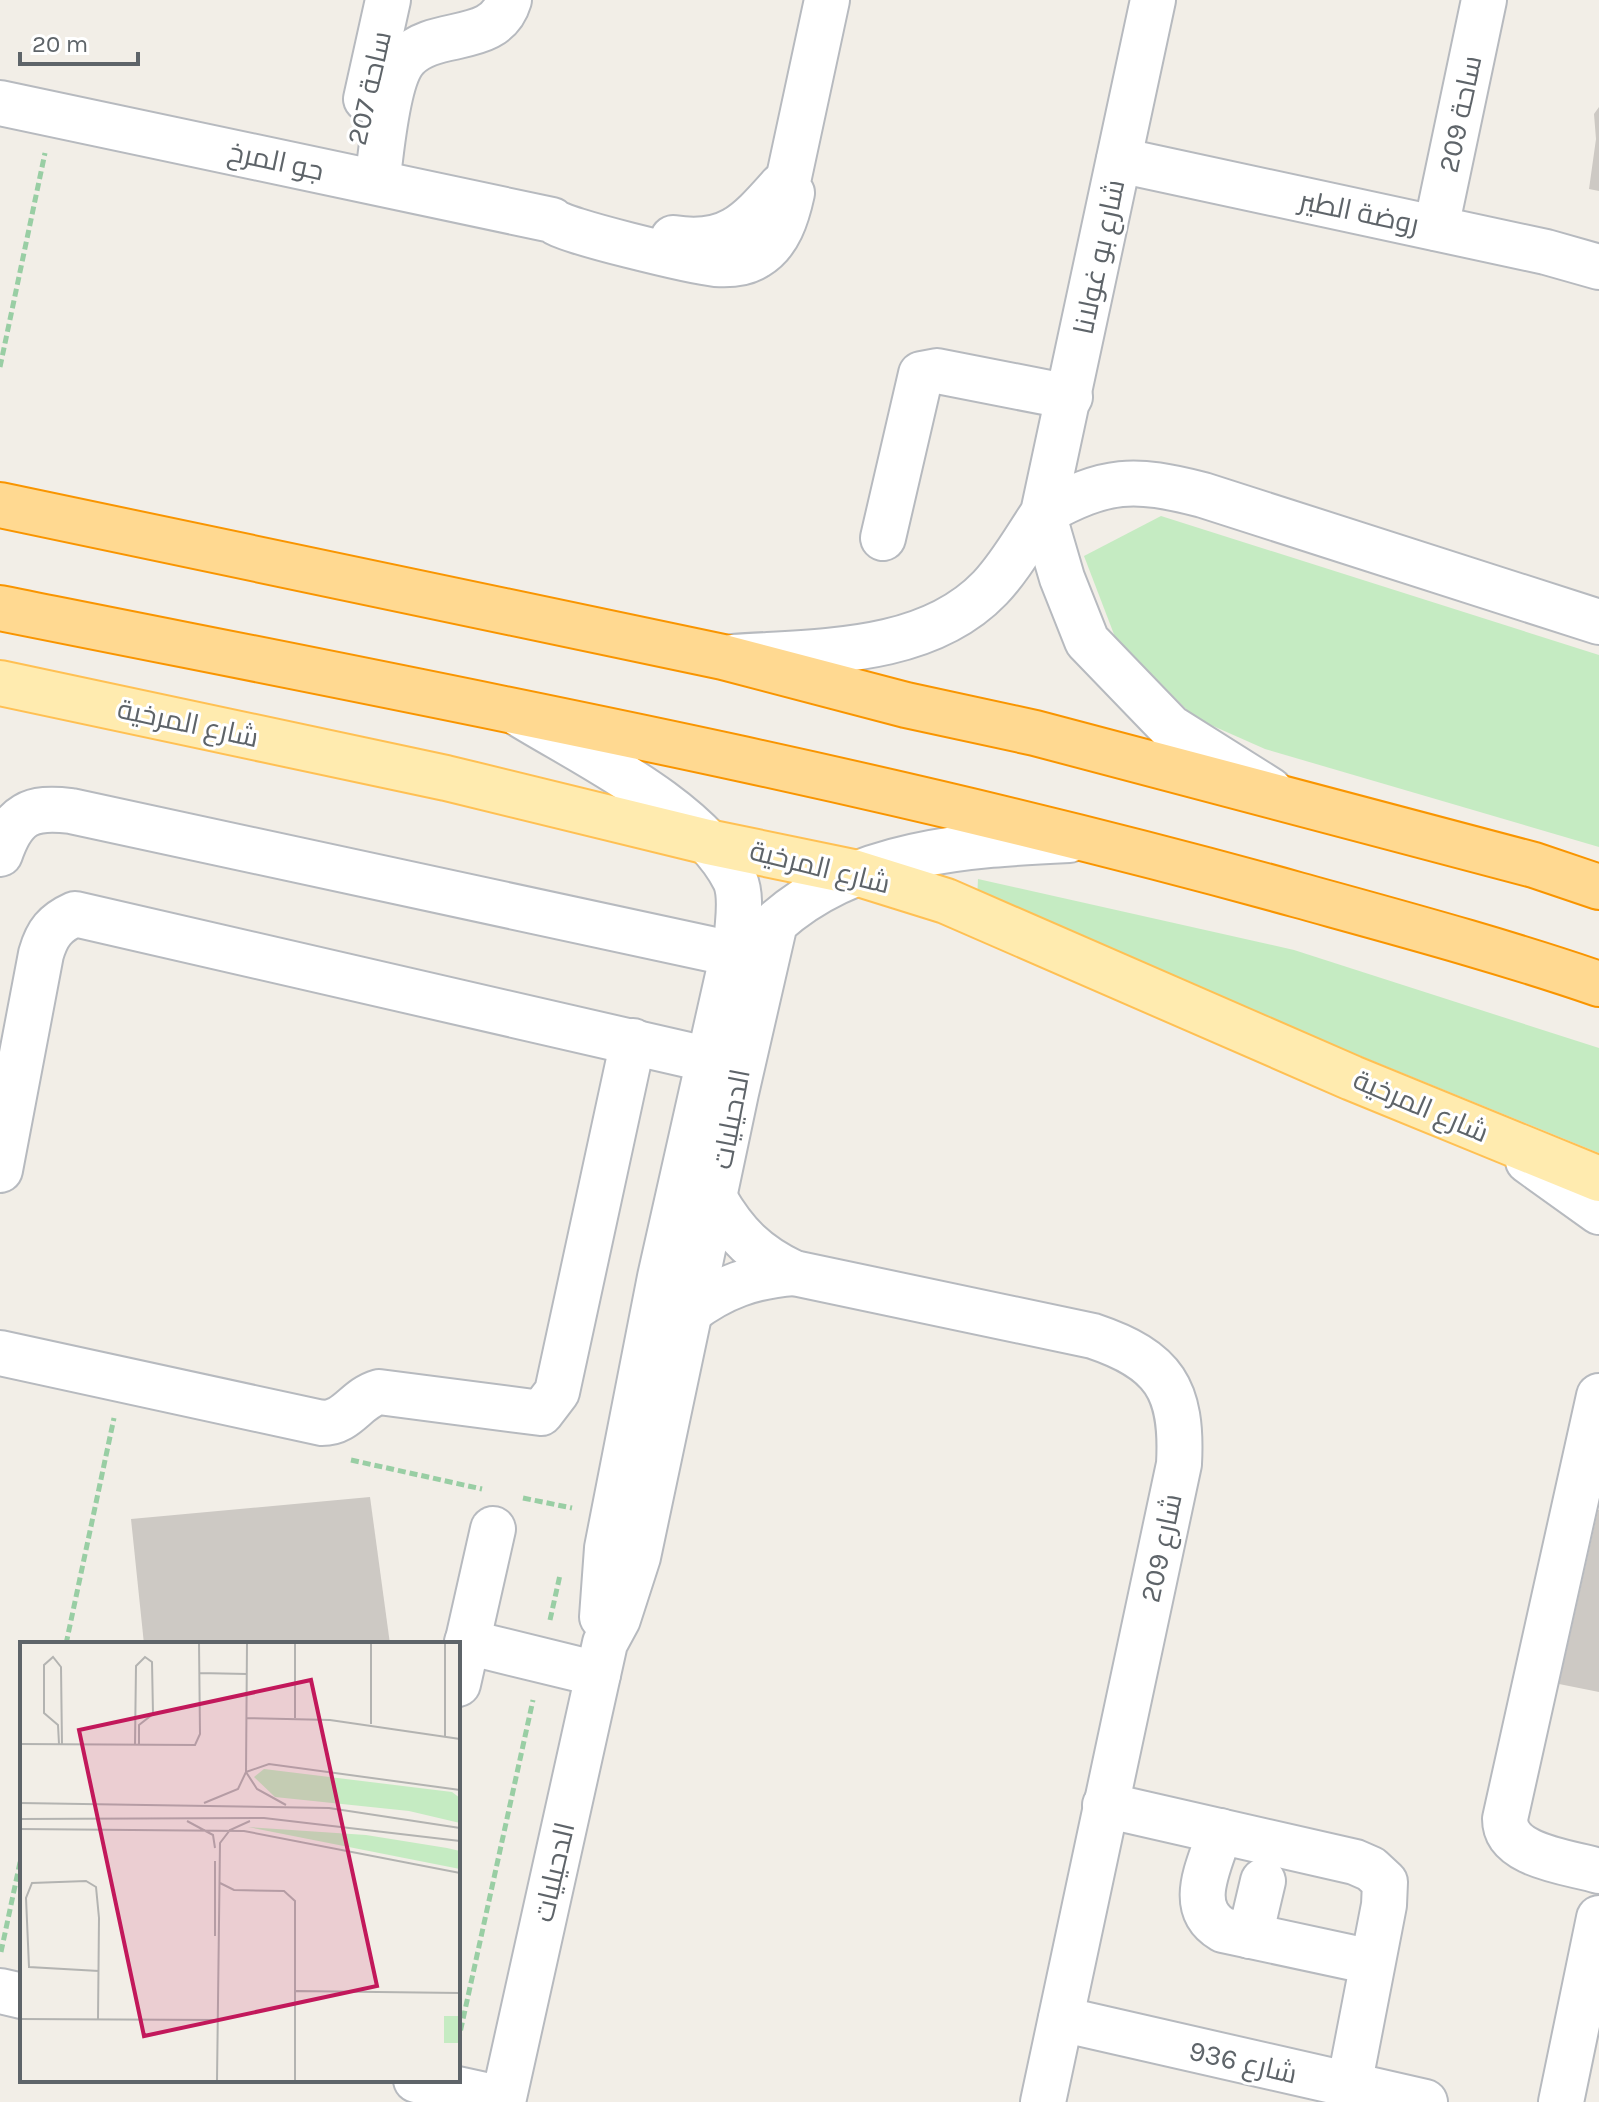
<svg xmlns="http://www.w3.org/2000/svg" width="1599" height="2102" viewBox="0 0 1599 2102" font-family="Karla,Cairo,sans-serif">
<rect width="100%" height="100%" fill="#f2eee7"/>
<g fill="#c5ebc2">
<path d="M1161,516l438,139v192l-334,-98 -70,-31 -80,-81 -31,-81z"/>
<path d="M978,879l316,71 305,98v105l-622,-253z"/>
</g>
<g fill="#cdc9c4">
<path d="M1599,107v84l-10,-2 7,-50 -2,-25z"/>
<path d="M370,1497l20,147h-246l-13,-125z"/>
<path d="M1598,1510h1v182l-40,-8z"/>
</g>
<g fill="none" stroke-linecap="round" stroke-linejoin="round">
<defs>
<g id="minor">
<path d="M366,99l22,-99"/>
<path d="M0,103l552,117c6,10 143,42 164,44 13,1 29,0 41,-8 22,-13 30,-40 35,-63l-5,-7 40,-186"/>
<path d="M1119,160l427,92 53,15"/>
<path d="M377,182c5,-30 9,-104 30,-125 29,-30 88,-10 102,-57"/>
<path d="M1436,228l48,-228"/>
<path d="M673,238c55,9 75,-15 108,-52h6"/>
<path d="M1043,513c64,-35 90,-36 160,-18l396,127"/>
<path d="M1043,513l19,65 25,63 83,86 100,63"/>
<path d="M883,538l38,-164 16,-3 133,26"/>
<path d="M733,657c85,-6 193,-2 257,-69 21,-22 36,-50 53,-75l110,-513"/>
<path d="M519,714c65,40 182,96 216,166 7,16 3,38 2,55l-77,342 -53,271 -5,69"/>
<path d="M0,854c14,-40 30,-48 71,-43l662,143"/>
<path d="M1528,1161l71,51"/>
<path d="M0,1170l41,-216c6,-21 14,-31 34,-40l635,146"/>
<path d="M715,1199c20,35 42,57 79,74l299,63c71,24 90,53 86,128l-136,638"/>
<path d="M689,1312c33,-25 64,-36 105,-39"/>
<path d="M0,1353l322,70c26,0 33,-24 57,-31l162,21 16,-21 76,-351"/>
<path d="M1599,1396l-94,423c0,38 65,43 94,52"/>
<path d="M467,1642l131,32"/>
<path d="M458,1684l35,-155"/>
<path d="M1105,1805l250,57 16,7 14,13 -1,23 -35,181"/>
<path d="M1220,1831c-10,35 -35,76 3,99l149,32"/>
<path d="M1250,1936l13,-55"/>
<path d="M0,1991l22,5"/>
<path d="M1061,2019l364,83"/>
<path d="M416,2080l87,19"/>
<path d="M503,2102l102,-459 13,-24 20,-62 98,-464 39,-170c80,-72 192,-78 294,-83"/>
<path d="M1561,2102l38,-184"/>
</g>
<path id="major" d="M0,683l446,95 262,64 145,30 93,29 406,177 247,101"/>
<g id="highway">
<path d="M0,505l723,152 183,48 129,28 499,132 65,22"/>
<path d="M0,608c434,87 871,168 1298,287 101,28 202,55 301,89"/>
</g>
</defs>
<use href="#minor" stroke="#b7babf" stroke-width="48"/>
<use href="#major" stroke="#ffc053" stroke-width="48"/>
<use href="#highway" stroke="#f99500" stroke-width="48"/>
<g stroke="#99cea4" stroke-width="5" stroke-dasharray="8 4" stroke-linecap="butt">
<path d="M0,367l45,-214"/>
<path d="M351,1460l131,29"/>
<path d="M523,1498l49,10"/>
<path d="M550,1620l10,-45"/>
<path d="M66,1644l48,-226"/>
<path d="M1,1952l21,-99"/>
<path d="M458,2042l75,-342"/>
</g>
<use href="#minor" stroke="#fff" stroke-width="44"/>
<use href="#major" stroke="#ffebaf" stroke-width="44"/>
<use href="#highway" stroke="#ffd991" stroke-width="44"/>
</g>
<g text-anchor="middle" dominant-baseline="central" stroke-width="6" stroke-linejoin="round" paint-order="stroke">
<g font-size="28" fill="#5e6469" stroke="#fff">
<text transform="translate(369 88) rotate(-77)">ساحة 207</text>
<text transform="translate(1460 114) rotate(-78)">ساحة 209</text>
<text transform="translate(276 161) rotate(12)">جو المرخ</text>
<text transform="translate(1359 212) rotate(12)">روضة الطير</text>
<text transform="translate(1099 257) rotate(-78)">شارع بو غولانا</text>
<text transform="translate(188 723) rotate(12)">شارع المرخية</text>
<text transform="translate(820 867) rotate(14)">شارع المرخية</text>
<text transform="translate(1421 1106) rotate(23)">شارع المرخية</text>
<text transform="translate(731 1119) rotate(-79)">الدحيليات</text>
<text transform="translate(1161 1548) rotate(-78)">شارع 209</text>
<text transform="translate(554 1872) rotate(-77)">الدحيليات</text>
<text transform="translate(1243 2062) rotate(13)">شارع 936</text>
</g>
</g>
<g transform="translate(20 1642)">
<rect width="440" height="440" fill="#f2eee7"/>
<path d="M244,127l188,23 8,6v25l-51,-12 -134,-14 -21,-20zM228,185l118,8 81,13 13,3v18zM424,374h15v27h-15z" fill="#c5ebc2"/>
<path fill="none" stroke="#b3b3b1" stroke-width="2" d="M275,1v75M425,1v93M179,31l48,1M226,76l84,2 130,19M351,82v-81M0,102l175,1 5,-11 -1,-91M39,102l-1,-19 -14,-12v-48l9,-8 8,10 1,78M115,102l1,-78 9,-9 7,5 1,52 -14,11v19M226,130l23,-8 191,26M226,130l11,17 29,16M0,161l309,5 131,20M184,161l34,-14 8,-17 1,-129M0,177l244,-1 196,23M167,179l26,14 2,13M0,187l224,2 216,42M195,219v75M200,241l14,7 50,1 11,10v180M276,349l164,2M0,377l197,1M78,377l1,-101 -3,-31 -10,-6 -54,2 -6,15 3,69 70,4M197,439l3,-238 10,-13 20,-9"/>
<path fill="#c2185b" fill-opacity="0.15" stroke="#c2185b" stroke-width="4" d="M291,38l66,306 -233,50 -65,-306z"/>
<rect width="440" height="440" fill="none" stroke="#5e6469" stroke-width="4"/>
</g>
<path d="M20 52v12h118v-12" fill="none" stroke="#5e6469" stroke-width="4"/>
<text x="32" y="52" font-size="24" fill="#5e6469" stroke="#ffffff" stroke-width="6" paint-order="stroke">20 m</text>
</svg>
